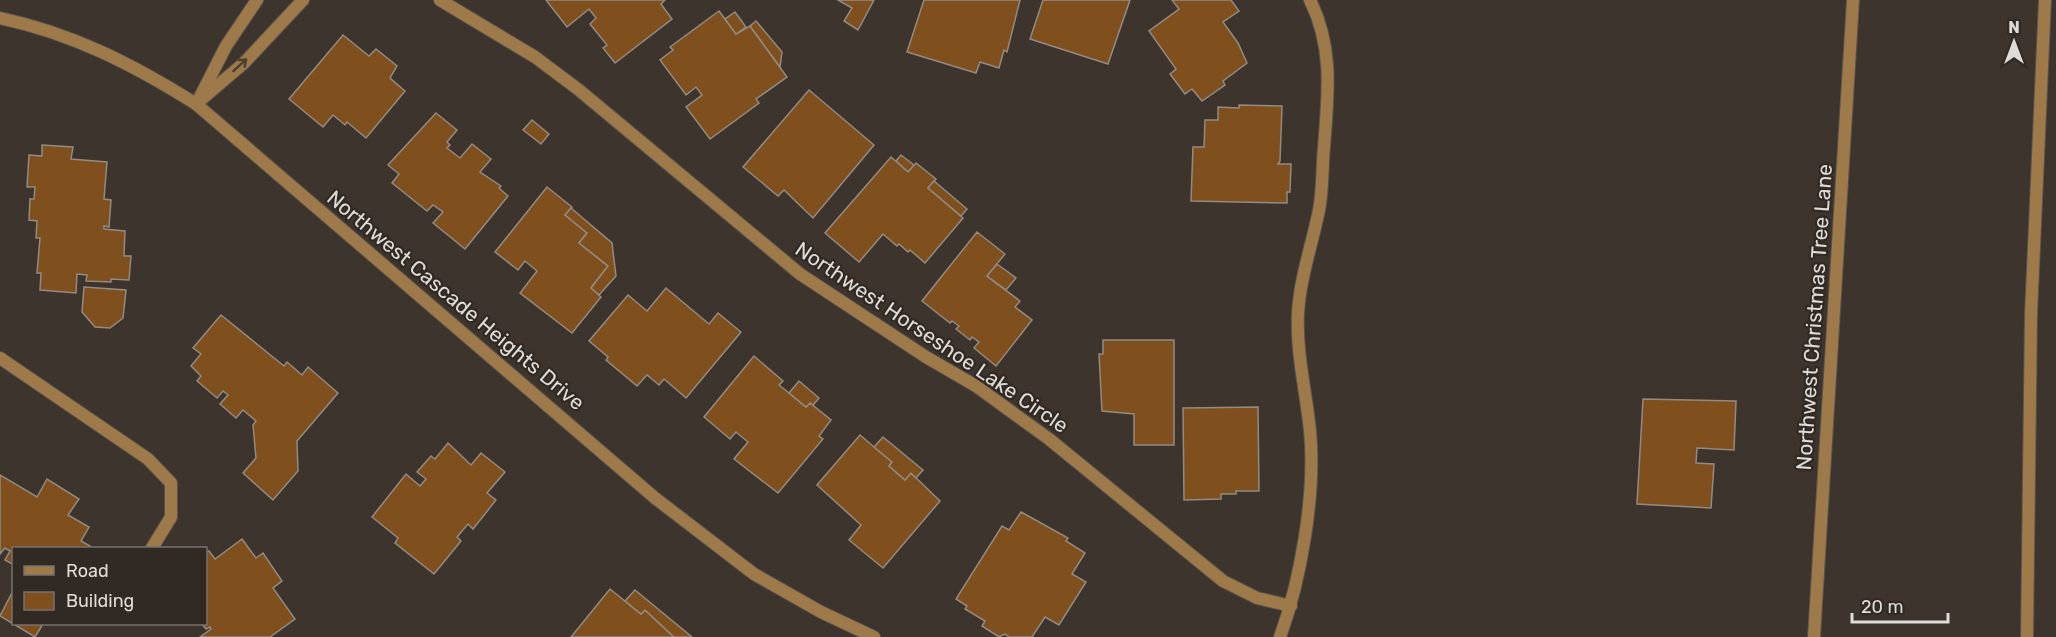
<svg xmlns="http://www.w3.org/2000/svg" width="2056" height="637" viewBox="0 0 2056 637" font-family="Rubik,sans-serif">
<rect width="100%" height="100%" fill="#3c342d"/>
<g fill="#7f501e" stroke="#938a82" stroke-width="1.5">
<path d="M546,0h119l-4,4 11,15 -57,44 -12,-15 4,-3 -17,-21 6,-6 -7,-9 -22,18z"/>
<path d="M838,0h36l-16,30 -14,-9 8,-13z"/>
<path d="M924,0h96l-13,52 -3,-2 -5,18 -19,-6 -4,11 -69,-21z"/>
<path d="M1043,0h87l-22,64 -78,-25z"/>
<path d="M1172,0h59l8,11 -16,11 15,21 9,20 -24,18 2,4 -23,16 -10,-12 -7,5 -15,-20 6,-5 -27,-38 30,-22z"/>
<path d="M719,11l17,23 14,-8 37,51 -31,22 3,4 -49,36 -24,-32 16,-12 -6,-8 -10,8 -26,-35 13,-10 -3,-3z"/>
<path d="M735,12l11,15 -10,7 -11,-15z"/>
<path d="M756,21l26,31 -2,15 -30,-41z"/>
<path d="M343,35l26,21 7,-7 21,17 -7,12 15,13 -39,47 -19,-16 -2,3 -12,-10 -10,12 -34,-28z"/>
<path d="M809,90l65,55 -61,73 -29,-28 -6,6 -35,-29z"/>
<path d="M1239,105l43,1 -2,55 -2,3h13l-1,28h-3v11l-96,-2 2,-54h11l1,-27h13v-13l21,1z"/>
<path d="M436,113l21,17 -10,12 3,3 -3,3 13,10 12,-14 19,15 -11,13 21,14 -2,2 9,8 -43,53 -32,-26 10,-11 -10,-7 -6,6 -35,-28 7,-9 -11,-9z"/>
<path d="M532,120l17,14 -8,10 -18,-14z"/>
<path d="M42,145l31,2 -2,12 36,3 -3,37 7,1 -2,27 -5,-1v3l21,2 -1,25h7l-2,24 -18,-1v3l-25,-1 1,-6 -10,-1 -1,19 -36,-3 1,-17h-4l3,-35h-4l1,-17 -8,-1 1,-21h4l1,-12h-8l2,-32 13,1z"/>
<path d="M901,155l13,10 -6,7 -12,-11z"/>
<path d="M891,157l17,15 8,-9 20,16 -8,9 35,30 -38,45 -15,-13 -2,2 -9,-8 -2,2 -14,-12 -24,28 -34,-29z"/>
<path d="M934,181l33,28 -6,7 -33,-28z"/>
<path d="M547,187l25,20 -7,8 22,18 -8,10 29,23 -17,22 10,9 -29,36 -52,-40 17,-22 -12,-10 -7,9 -23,-18z"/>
<path d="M571,208l41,35 4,33 -17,19 -8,-7 17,-22 -29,-23 8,-10 -22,-18z"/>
<path d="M977,232l28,22 -18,22 33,25 -5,6 17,13 -36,46 -22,-18 5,-6 -7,-5 -2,3 -14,-11 3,-3 -7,-5 -2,2 -28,-22z"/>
<path d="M997,264l19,14 -10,12 -19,-14z"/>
<path d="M84,287l42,3 -3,28 -13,10 -15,-1 -13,-15z"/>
<path d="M666,288l43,36 9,-11 23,19 -55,66 -22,-19 -5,6 -12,-10 -10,11 -31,-26 2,-3 -19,-16 39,-46 19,16z"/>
<path d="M221,315l63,51 3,-4 15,13 6,-8 30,26 -41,48 1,30 -25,29 -30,-27 13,-15 -3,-33 3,-4 -13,-11 -7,8 -16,-14 8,-9 -5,-4 -6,7 -20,-17 4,-5 -10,-10 10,-12 -8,-6z"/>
<path d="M1103,340h71v105h-40v-31l-32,-3 -3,-57h4z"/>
<path d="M754,356l29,25 -4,4 10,8 17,14 4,-4 21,17 -12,16 4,3 -45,54 -44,-34 14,-17 -12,-10 -6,7 -26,-22z"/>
<path d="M799,381l20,17 -6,7 -3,-2 -4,4 -17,-14z"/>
<path d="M1643,399l93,2 -2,49 -37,-2 -1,15 18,1 -3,44 -74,-4z"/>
<path d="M1258,407l1,84h-23v3h-15v5l-37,1 -1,-92z"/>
<path d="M860,435l32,27 -3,4 16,14 6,-7 29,28 -57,67 -34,-28 12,-15 -44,-40z"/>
<path d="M883,437l40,33 -7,8 -5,-5 -6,7 -16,-14 3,-4 -18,-15z"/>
<path d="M448,443l23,22 10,-12 24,19 -18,21 9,7 -23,29 -5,-5 -11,13 4,4 -27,33 -39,-31 3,-5 -26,-21 34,-43 14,12 6,-7 -9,-7 14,-16 4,3z"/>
<path d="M0,475l37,22 10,-18 32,20 -11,16 21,12 -8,14 9,5 -1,2h-75v17l-9,-5 5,-9 -5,-3 -5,6z"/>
<path d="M1021,512l47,26 -2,3 19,12 -13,21 14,8 -27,43 -14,-8 -13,20h-23l-4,-3 -6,3 -17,-11 3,-5 -20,-12 2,-3 -11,-7 46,-73 7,4z"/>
<path d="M242,539l14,19 7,-5 19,28 -9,7 22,31 -25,18h-70l11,-8 -1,-2 -4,2 -4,-5h4v-71l3,-2 6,8z"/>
<path d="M14,589v35h29l-8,13 -35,-21z"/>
<path d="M610,589l31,25 4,-4 29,27h-103z"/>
<path d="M635,590l57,47h-18l-29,-27 -4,4 -16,-13z"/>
</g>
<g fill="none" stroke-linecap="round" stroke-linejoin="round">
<defs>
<g id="lane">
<path d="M0,358l148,101 23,24v34l-19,31"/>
<path d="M2027,637l4,-323 14,-314"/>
</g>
<g id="street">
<path d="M440,0l95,57 44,33 221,184 126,83 50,29 73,53 174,142 34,17 34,8"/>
<path d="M0,18c72,15 134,47 196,86l459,394 99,76 67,38 53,25"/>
<path d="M200,97l26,-51 31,-46"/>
<path d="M196,104l48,-41 59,-63"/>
<path d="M1280,637c21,-58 36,-144 30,-206 -4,-40 -14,-78 -12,-118 2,-35 14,-68 21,-103 4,-20 3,-42 5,-63 4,-52 10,-99 -14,-147"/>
<path d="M1814,637l39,-637"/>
</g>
</defs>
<use href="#lane" stroke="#5a524c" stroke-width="14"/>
<use href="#street" stroke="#5a524c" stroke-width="14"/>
<use href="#lane" stroke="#9e7a4b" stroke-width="12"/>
<use href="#street" stroke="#9e7a4b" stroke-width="12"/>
</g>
<defs><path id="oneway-shaft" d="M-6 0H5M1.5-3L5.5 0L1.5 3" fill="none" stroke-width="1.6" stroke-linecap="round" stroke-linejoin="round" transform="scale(1.5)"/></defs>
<use stroke="#4c3e2e" href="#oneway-shaft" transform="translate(240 65) rotate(-42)"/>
<g text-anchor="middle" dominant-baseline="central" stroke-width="4.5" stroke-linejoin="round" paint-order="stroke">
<g font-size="21" fill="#e0dbd7" stroke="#312a24">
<text transform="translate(456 300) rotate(40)">Northwest Cascade Heights Drive</text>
<text transform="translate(1814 317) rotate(-86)">Northwest Christmas Tree Lane</text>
<text transform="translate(932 337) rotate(34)">Northwest Horseshoe Lake Circle</text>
</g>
</g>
<rect x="12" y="547" width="195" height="78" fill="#312a24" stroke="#77716c" stroke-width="1.5"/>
<rect x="24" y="566" width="30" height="9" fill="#9e7a4b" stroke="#77716c" stroke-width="1.5"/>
<text x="66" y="577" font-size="18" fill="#e0dbd7">Road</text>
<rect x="24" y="592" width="30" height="18" fill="#7f501e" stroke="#77716c" stroke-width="1.5"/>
<text x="66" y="607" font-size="18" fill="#e0dbd7">Building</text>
<g transform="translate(2014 42)" stroke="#312a24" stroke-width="4.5" paint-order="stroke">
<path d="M0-4.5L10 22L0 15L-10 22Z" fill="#e0dbd7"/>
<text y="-9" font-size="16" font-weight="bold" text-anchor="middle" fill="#e0dbd7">N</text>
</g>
<path d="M1852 613v9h96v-9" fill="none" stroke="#e0dbd7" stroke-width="3"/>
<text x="1861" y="613" font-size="18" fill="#e0dbd7" stroke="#312a24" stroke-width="4.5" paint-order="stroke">20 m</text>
</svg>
